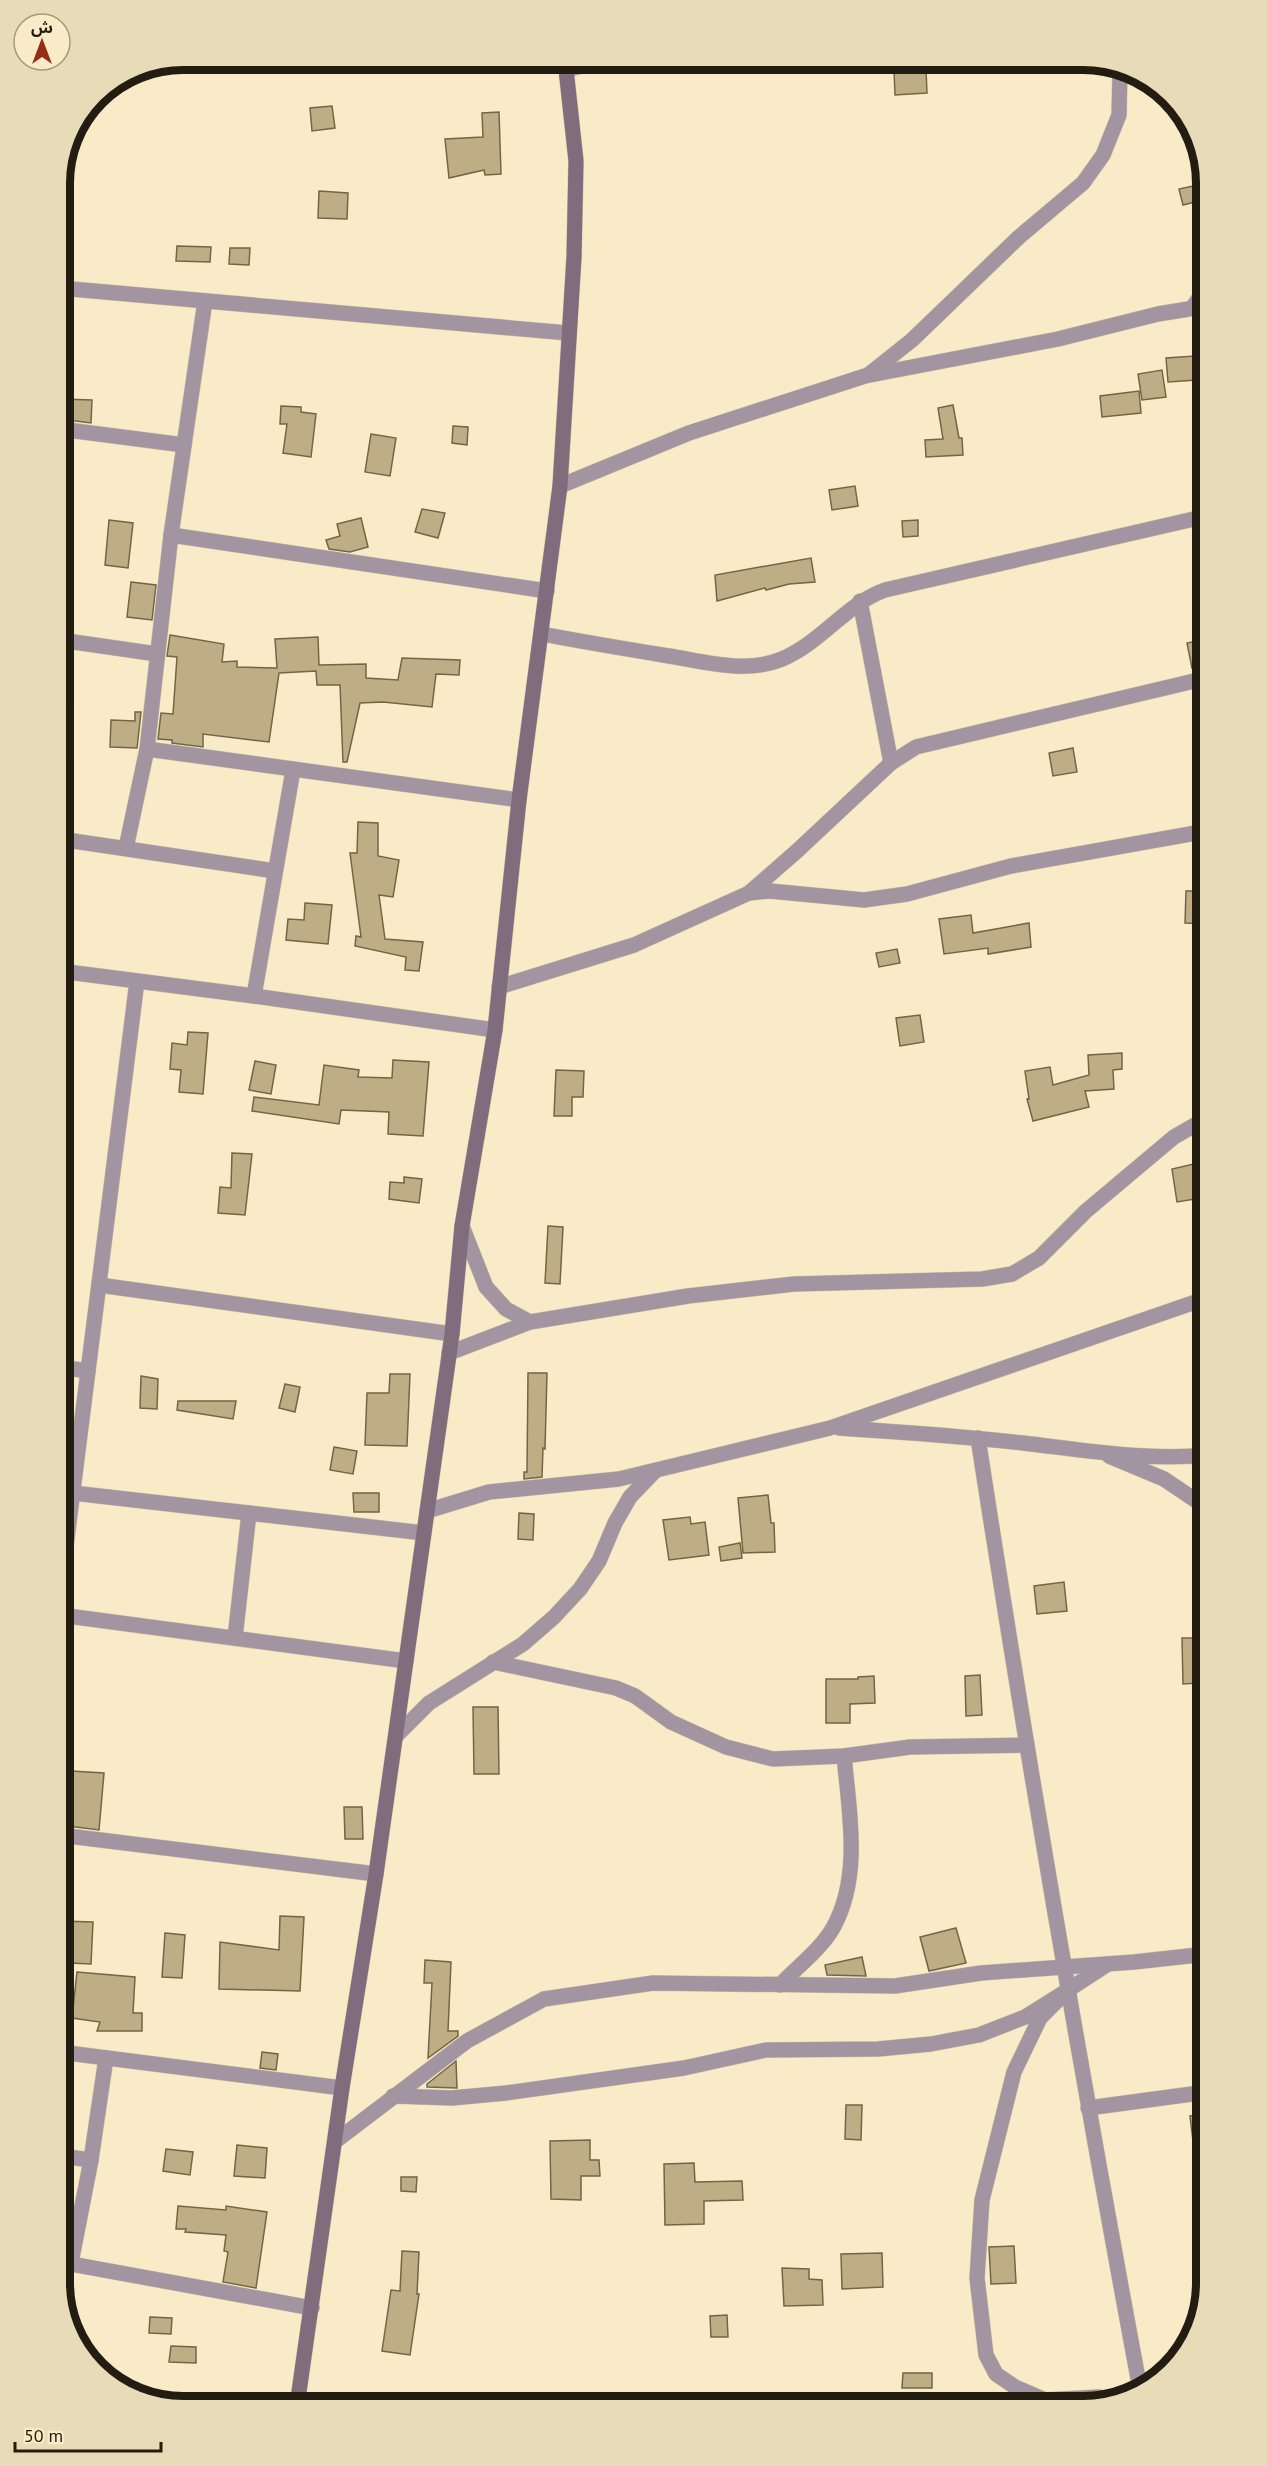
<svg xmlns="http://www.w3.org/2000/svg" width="1267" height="2466" viewBox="0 0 1267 2466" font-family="'PT Sans','Noto Sans Arabic',sans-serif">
<rect width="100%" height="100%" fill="#f9ebc7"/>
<g fill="#bfae85" stroke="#726646" stroke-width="1.5">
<path d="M926,69l1,24 -32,2 -1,-25z"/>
<path d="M332,106l3,22 -23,3 -2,-23z"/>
<path d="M499,112l2,62 -16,1 -1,-5 -35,8 -4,-39 38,-2 -1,-24z"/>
<path d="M1207,183v16l-24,6 -4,-16z"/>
<path d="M319,191l29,2 -1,26 -29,-1z"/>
<path d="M177,246l34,1 -1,15 -34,-1z"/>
<path d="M230,248h20l-1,17 -20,-1z"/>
<path d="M1195,356l2,24 -29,2 -2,-24z"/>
<path d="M1162,370l4,27 -24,3 -4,-26z"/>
<path d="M1139,391l2,22 -39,4 -2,-21z"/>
<path d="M60,399l32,1 -1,23 -31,-4z"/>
<path d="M953,405l6,33h3l1,17 -37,2 -1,-17 18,-1 -5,-31z"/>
<path d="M281,406l20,1v5l15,2 -5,43 -28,-4 4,-29h-7z"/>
<path d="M453,426l15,1 -1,18 -15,-2z"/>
<path d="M371,434l25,4 -6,38 -25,-4z"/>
<path d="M855,486l3,20 -26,4 -3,-20z"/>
<path d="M422,509l23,4 -7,25 -23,-6z"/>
<path d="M361,518l7,29 -18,5 -21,-3 -3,-9 14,-4 -3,-12z"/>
<path d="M109,520l24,3 -5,45 -23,-3z"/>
<path d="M918,520v16l-15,1 -1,-16z"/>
<path d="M811,558l4,24 -26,2 -23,6 -1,-2 -48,13 -2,-26z"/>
<path d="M131,582l25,3 -4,35 -25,-3z"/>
<path d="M170,635l54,9 -2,18 15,-1v6l40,1 -2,-29 43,-2 1,28 47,-1v14l32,2 4,-22 58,2 -1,15 -23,-1 -4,33 -49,-5 -23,1 -13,59h-4l-3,-77h-23l-1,-14 -37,2 -10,69 -66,-8v13l-31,-4v-3l-14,-1 3,-26 12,1 4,-57 -10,-1z"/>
<path d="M1207,639v26l-15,3 -5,-25z"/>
<path d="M135,712h6l-4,36 -27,-1 1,-27 24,1z"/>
<path d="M1073,748l4,24 -24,4 -4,-23z"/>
<path d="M358,822l20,1v33l21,4 -6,37 -14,-2 6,44 38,3 -4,29 -14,-1 1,-13 -51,-11 1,-10 5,1 -11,-84h7z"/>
<path d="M1186,891h21v33l-22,-1z"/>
<path d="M305,903l27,2 -4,39 -42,-4 2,-21 16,1z"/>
<path d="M971,915l2,18 56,-10 2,24 -43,7v-6l-44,6 -5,-35z"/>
<path d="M897,949l3,14 -21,4 -3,-14z"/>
<path d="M920,1015l4,27 -24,4 -4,-28z"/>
<path d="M188,1032l20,1 -5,61 -24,-2 2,-22 -11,-1 2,-26 15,2z"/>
<path d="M1122,1053v16l-9,1 1,19 -29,2 4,16 -56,14 -6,-22h2l-4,-28 25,-4 3,18 36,-10 -1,-20z"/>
<path d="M393,1060l36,2 -6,74 -35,-2 1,-22 -48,-2 -2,14 -87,-13 2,-14 65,8 5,-40 35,5 -1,7 34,1z"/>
<path d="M255,1061l21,4 -5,29 -22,-4z"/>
<path d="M556,1070l28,1 -1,26h-11v19h-18z"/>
<path d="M232,1153l20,1 -7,61 -27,-2 2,-26 11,1z"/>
<path d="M1207,1161v36l-30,5 -5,-33z"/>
<path d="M404,1177l18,2 -3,24 -30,-4 1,-17 14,1z"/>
<path d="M548,1226l15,1 -3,57 -15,-1z"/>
<path d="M528,1373h19l-2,76 -2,-1 -1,29 -18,2v-7h3z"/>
<path d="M390,1374h20l-3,72 -42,-1 2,-52h22z"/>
<path d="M141,1376l17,3 -1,30 -17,-1z"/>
<path d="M285,1384l15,3 -5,25 -16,-4z"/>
<path d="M178,1401h58l-3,18 -56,-9z"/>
<path d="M334,1447l23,4 -4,23 -23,-4z"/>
<path d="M353,1493h26v19h-25z"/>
<path d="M768,1495l3,28h3l1,29 -32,1 -5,-55z"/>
<path d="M519,1513l15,1 -1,26 -15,-1z"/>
<path d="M690,1517l1,7 14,-2 4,33 -40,5 -6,-40z"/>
<path d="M740,1543l2,15 -21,3 -2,-14z"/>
<path d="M1064,1582l3,29 -30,3 -3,-28z"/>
<path d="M1182,1638h15l2,45 -16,1z"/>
<path d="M980,1675l2,40 -16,1 -1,-40z"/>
<path d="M874,1676l1,27 -25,1v19h-24v-44h32v-2z"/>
<path d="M473,1707h25l1,67h-25z"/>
<path d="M71,1771l33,2 -5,57 -31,-4z"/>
<path d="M344,1807h18l1,32h-18z"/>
<path d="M280,1916l24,1 -4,74 -81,-2 1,-47 59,8z"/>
<path d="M60,1921l33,1 -2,42 -21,-1v-16h-10z"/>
<path d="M956,1928l10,35 -37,8 -9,-34z"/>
<path d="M165,1933l20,2 -3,43 -20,-1z"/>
<path d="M862,1957l4,19 -39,-1 -2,-10z"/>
<path d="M425,1960l26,2 -3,69h10v5l-30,22 4,-75h-8z"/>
<path d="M77,1972l58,5 -2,36h9v18h-45l3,-9 -28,-4z"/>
<path d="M262,2052l16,2 -2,16 -16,-2z"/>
<path d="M456,2061l1,27 -30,-1v-3z"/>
<path d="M846,2105h16l-1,35 -16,-1z"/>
<path d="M1207,2114v25l-14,2 -3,-25z"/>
<path d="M590,2140v20h9l1,16h-19v24l-30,-1 -1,-58z"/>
<path d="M237,2145l30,3 -2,30 -31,-2z"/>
<path d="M166,2149l27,3 -3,23 -27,-4z"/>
<path d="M694,2163l1,19 47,-1 1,19 -39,1v23l-39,1 -1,-61z"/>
<path d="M401,2177h16l-1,15 -15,-1z"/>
<path d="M178,2206l48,4v-4l41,6 -11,76 -33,-6 5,-30 -4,-1 2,-16 -41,-3 1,-3h-10z"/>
<path d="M1014,2246l2,37 -25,1 -2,-37z"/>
<path d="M402,2251l17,1 -2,42h2l-9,61 -28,-4 9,-61 9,1z"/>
<path d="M882,2253l1,34 -41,2 -1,-35z"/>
<path d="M782,2268l27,1v10l13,1 1,25 -39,1z"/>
<path d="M727,2315l1,22h-17l-1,-21z"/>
<path d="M150,2317l22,1 -1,16 -22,-1z"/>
<path d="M171,2346l25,1v16l-27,-1z"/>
<path d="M903,2373h29v15h-30z"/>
</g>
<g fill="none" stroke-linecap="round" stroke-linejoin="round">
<defs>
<g id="street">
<path d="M566,70l39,-10"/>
<path d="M60,288l508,45"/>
<path d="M1192,308l15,-21"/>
<path d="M868,375l44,-35 107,-103 64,-54 20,-28 16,-40 1,-44"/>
<path d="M60,429l124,16"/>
<path d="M560,486l129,-53 176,-57 193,-37 100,-25 49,-8"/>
<path d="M171,535l376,56"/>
<path d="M860,601l31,162"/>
<path d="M542,634c42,8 84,15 127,22 37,6 77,18 113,3 40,-17 64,-55 103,-69l322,-74"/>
<path d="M60,640l97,14"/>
<path d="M147,749l372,51"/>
<path d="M60,839l215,32"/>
<path d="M126,848l21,-99 24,-214 34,-234"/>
<path d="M749,893l21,-2 94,9 43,-6 104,-28 196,-35"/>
<path d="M60,971l194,25 241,34"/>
<path d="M499,987l135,-42 115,-52 48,-42 94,-88 25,-16 291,-69"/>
<path d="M254,996l39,-226"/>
<path d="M462,1226l24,61 20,22 24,13"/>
<path d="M99,1285l353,49"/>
<path d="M449,1353l81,-31 158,-26 106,-12 188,-5 30,-5 27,-16 47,-47 88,-74 33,-19"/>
<path d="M60,1367l28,4"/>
<path d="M839,1428c62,4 123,8 184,15 60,7 124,18 184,12"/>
<path d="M978,1438c49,318 103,635 162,951"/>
<path d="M1109,1456l55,23 43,29"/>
<path d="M73,1493l351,40"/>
<path d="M427,1511l62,-19 130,-13 211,-51 377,-130"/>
<path d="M60,1594l77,-613"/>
<path d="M60,1615l346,46"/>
<path d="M235,1638l14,-125"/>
<path d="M493,1662l123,26 19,8 36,26 55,25 47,12 71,-3 66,-9 117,-2"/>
<path d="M396,1736l33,-33 94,-59 31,-27 26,-28 19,-28 16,-38 15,-26 25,-26"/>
<path d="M60,1835l316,39"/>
<path d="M1108,1964l-40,26 -28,28 -26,54 -32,128 -5,78 9,77 10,19 19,13 30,13 54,-3 16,3"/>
<path d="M780,1985c17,-18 41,-36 53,-57 29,-52 16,-117 11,-172"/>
<path d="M60,2052l282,36"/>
<path d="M393,2096l59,2 54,-5 178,-25 82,-18 112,-1 53,-5 48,-9 46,-18 43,-27"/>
<path d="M1088,2108l119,-16"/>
<path d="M337,2140l130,-99 77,-42 109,-16 242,3 86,-13 153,-11 73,-8"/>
<path d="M60,2156l31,4"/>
<path d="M60,2262l252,46"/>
<path d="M71,2263l20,-103 15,-102"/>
</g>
<path id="secondary" d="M297,2406l45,-318 34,-214 76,-540 10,-108 33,-196 24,-230 41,-314 14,-229 2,-96 -11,-101"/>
</defs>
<use href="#street" stroke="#d2c6a6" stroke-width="16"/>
<use href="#secondary" stroke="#d2c6a6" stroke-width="16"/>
<use href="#street" stroke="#a295a1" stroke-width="15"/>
<use href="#secondary" stroke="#7f6c7d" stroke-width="15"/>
</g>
<path d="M0 0H1267V2466H0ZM183 70H1083A113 113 0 0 1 1196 183V2283A113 113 0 0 1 1083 2396H183A113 113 0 0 1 70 2283V183A113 113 0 0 1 183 70Z" fill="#e8dbb8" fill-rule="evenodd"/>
<path fill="none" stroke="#221d10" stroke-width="8" d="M183 70H1083A113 113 0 0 1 1196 183V2283A113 113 0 0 1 1083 2396H183A113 113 0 0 1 70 2283V183A113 113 0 0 1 183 70Z"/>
<g transform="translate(42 42)"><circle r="28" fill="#f9ebc7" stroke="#a3997e" stroke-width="1.5"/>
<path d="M0-4.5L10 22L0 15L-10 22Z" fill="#962d19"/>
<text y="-9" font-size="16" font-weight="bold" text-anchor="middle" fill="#221d10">ش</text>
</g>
<path d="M15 2442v9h146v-9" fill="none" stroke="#221d10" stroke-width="3"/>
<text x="24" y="2442" font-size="18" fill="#221d10" stroke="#f9ebc7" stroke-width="4.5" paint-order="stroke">50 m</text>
</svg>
